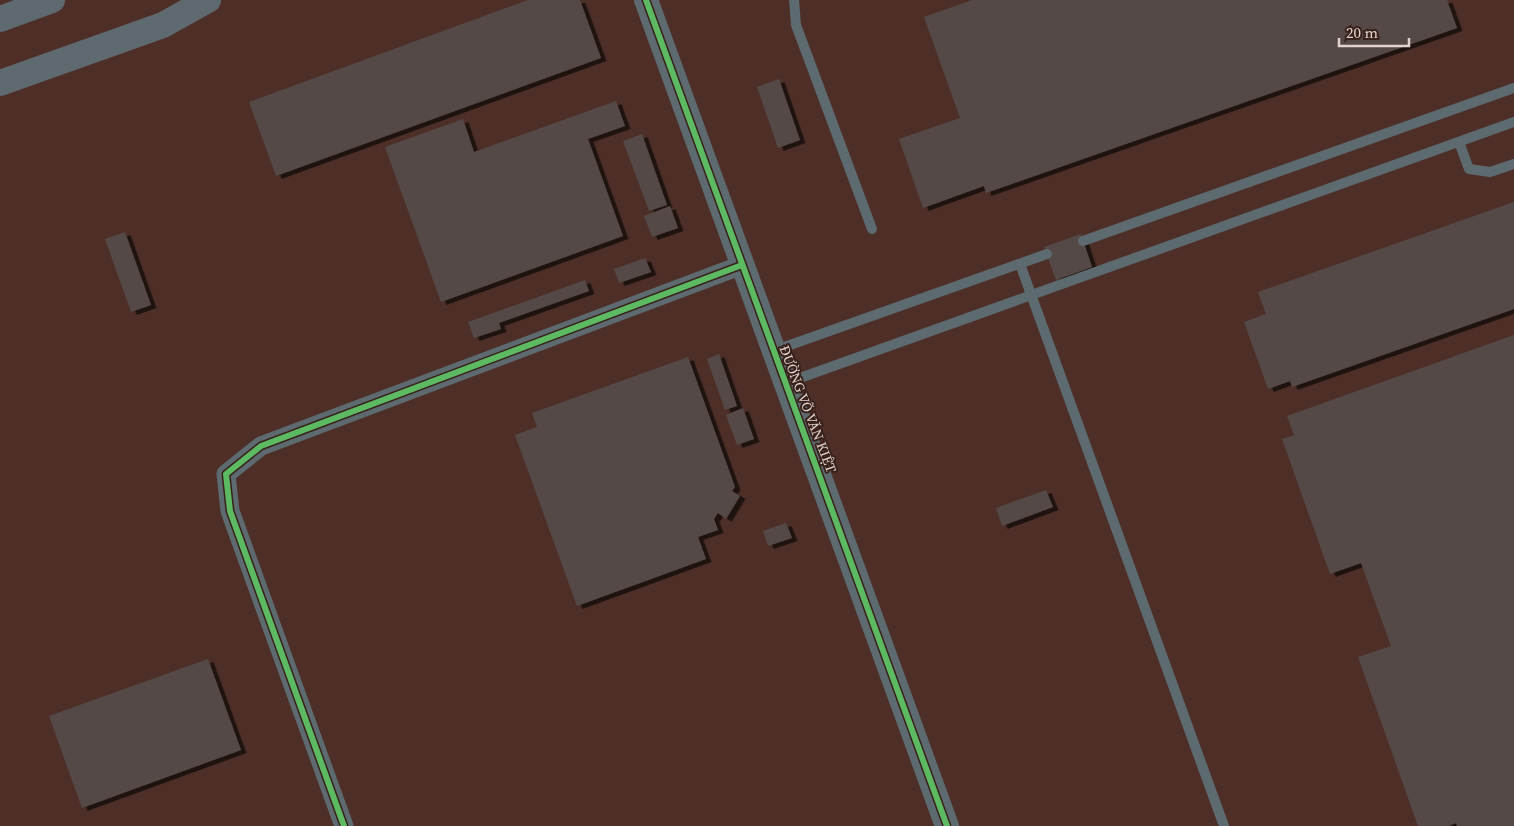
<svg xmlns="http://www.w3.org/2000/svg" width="1514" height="826" viewBox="0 0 1514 826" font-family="'Source Serif 4',serif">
<defs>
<filter id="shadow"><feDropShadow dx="5.5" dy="3" stdDeviation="0" flood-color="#0009"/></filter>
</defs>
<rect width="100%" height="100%" fill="#3d2f2c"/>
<rect fill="#4d2f28" x="0" y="0" width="1514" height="826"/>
<g fill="#554946" filter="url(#shadow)">
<path d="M528,0h52l21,58 -325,118 -27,-74z"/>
<path d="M972,0h475l10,28 -471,165 -2,-7 -61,22 -24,-69 61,-21 -36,-101z"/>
<path d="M779,79l21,61 -22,8 -21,-61z"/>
<path d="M616,101l9,25 -37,13 35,97 -182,66 -56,-155 78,-28 11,33z"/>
<path d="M642,134l25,71 -18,6 -26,-70z"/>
<path d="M1514,202v107l-222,78 -2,-6 -22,8 -24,-67 22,-8 -8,-22z"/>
<path d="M670,206l8,22 -26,9 -8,-21z"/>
<path d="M125,232l26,73 -20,7 -26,-73z"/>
<path d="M1081,234l11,33 -36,13 -12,-33z"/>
<path d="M645,258l6,14 -32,11 -5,-14z"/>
<path d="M585,280l4,11 -90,32 2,6 -27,9 -6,-16z"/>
<path d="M1514,335v491h-57l-1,-3 -7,3h-31l-60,-169 33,-11 -30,-83 -31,11 -48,-135 12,-4 -7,-19z"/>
<path d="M719,354l18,52 -12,4 -18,-51z"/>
<path d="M688,357l47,130 -3,4 8,5 -14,23 -8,-6 -4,6 4,11 -20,7 8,22 -129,47 -62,-171 22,-8 -5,-14z"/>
<path d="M743,408l11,31 -17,6 -11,-30z"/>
<path d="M1046,490l7,17 -51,19 -6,-18z"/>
<path d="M786,523l6,15 -24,8 -5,-15z"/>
<path d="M208,659l33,91 -159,58 -33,-92z"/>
</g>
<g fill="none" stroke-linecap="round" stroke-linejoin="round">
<g stroke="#5d6a6f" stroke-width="10">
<path d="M794,0l2,25 76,204"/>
<path d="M1459,142l10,27 21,3 24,-8"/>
<path d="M1083,241l431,-153"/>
<path d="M1020,264l204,562"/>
<path d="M773,351l274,-97"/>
<path d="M786,383l728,-261"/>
</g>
<path stroke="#5d6a6f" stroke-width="19" d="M344,826l-114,-315 -4,-37 35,-28 481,-181"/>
<path stroke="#5d6a6f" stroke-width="24" d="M646,0l301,826"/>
<g stroke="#5f6a70" stroke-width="26">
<path d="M0,19l52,-19"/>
<path d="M0,83l163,-58 45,-25"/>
</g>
<defs>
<g id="cycleway">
<path d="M646,0l301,826"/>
<path d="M344,826l-114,-315 -4,-37 35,-28 481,-181"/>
</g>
</defs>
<use href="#cycleway" stroke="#39211b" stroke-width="9"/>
<use href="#cycleway" stroke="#5cba63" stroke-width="6"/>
</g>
<g text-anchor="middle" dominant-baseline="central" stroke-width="4" stroke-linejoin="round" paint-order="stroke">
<g font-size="14" fill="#e2d2cd" stroke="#39211b">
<text transform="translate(808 409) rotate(69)">ĐƯỜNG VÕ VĂN KIỆT</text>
</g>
</g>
<path d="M1339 38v8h70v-8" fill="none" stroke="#e2d2cd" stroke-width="2.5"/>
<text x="1346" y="38" font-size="15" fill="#e2d2cd" stroke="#39211b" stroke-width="4" paint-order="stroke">20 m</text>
</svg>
